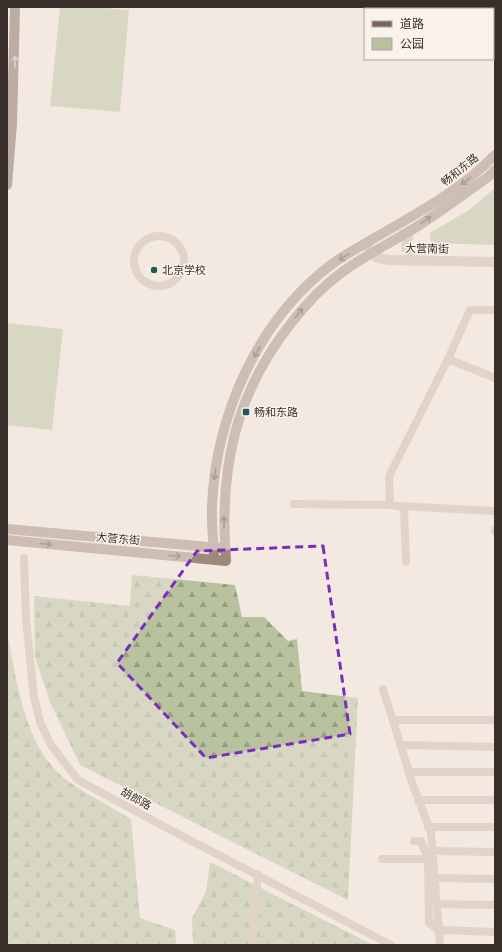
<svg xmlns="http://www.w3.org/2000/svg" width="502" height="952" viewBox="0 0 502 952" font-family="'Alegreya Sans','Noto Sans SC',sans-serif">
<defs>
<pattern id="forest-firs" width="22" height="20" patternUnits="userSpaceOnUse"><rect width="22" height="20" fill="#b8c29f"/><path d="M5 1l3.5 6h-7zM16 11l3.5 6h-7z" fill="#979e82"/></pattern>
</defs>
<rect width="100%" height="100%" fill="#f3e9e0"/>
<g fill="url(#forest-firs)">
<path d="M132,575l103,10 7,32h22l24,24 9,-2 5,52 56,7 -10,202 -268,-135 -30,-63 -15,-45 -1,-61 96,10z"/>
<path d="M7,632c10,49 17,117 61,149 20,14 43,26 63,38l9,99 35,12 1,15h-169z"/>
<path d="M210,862l163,83h-180l-1,-27 14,-26z"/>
</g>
<g fill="#b8c29f">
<path d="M60,7h32l37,3 -9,102 -70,-6z"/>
<path d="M495,188v57l-64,-2 -1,-10 39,-23z"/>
<path d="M7,323l56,6 -11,101 -45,-5z"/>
</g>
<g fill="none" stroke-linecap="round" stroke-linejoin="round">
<g stroke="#ccb9ab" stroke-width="8">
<circle cx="159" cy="261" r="25"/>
<path d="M448,359l47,19"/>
<path d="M294,504l96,1"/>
<path d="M399,506l96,5"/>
<path d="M495,530v1"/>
<path d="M24,558l2,62 8,77 6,25 11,23 27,35 85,46 228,119"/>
<path d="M406,562l-2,-52 -5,-4 -9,-1 -1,-29 59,-117 22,-49h25"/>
<path d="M383,689l30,96 18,48 9,112"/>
<path d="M393,720h102"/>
<path d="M401,745l94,2"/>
<path d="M409,772h86"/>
<path d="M418,800h77"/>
<path d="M428,827h67"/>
<path d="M414,841h7l7,18 1,64 10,7 56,2"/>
<path d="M432,851l63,1"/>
<path d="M382,859h46"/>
<path d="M435,878l60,1"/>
<path d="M437,904l58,1"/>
<path d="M252,945l6,-71"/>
</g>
<g stroke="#ccb9ab" stroke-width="10">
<path d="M409,231l-3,17 11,13"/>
<path d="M367,246l10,12 13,2 105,2"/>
</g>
<g stroke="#9f887c" stroke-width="10">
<path d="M7,529l213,19"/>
<path d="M7,540l219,21c-7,-91 8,-166 66,-239 14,-18 30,-35 49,-49 25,-19 54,-32 80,-49 23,-15 45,-31 67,-47l7,-7"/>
<path d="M214,560c0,-18 -3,-36 -2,-54 4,-92 46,-186 120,-242 12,-9 26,-16 39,-24 43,-25 88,-48 124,-85"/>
</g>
<path stroke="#7b655c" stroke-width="10" d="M7,185l5,-61 3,-117"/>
</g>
<defs><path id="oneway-shaft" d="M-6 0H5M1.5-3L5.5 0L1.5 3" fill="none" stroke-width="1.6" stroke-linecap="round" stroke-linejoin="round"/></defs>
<use stroke="#c1b3ab" href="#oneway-shaft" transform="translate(15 62) rotate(-88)"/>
<g stroke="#52453e">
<use href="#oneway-shaft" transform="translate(466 181) rotate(143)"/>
<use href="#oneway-shaft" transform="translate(426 220) rotate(-35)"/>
<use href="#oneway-shaft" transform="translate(344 257) rotate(148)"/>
<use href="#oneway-shaft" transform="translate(299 313) rotate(-51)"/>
<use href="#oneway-shaft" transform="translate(257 352) rotate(119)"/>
<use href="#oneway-shaft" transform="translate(215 474) rotate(98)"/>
<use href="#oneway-shaft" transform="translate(224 522) rotate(-90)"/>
<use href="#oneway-shaft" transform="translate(46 544) rotate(5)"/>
<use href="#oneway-shaft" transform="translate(175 556) rotate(5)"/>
</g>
<path d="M0 0H502V952H0ZM323,546l27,188 -144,24 -89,-95 80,-112z" fill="#f3e9e0" fill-opacity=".55" fill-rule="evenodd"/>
<path fill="none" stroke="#7b2cbf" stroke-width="3" stroke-dasharray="8 5" stroke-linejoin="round" d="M323,546l27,188 -144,24 -89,-95 80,-112z"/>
<g fill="#20595b" stroke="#faf3ec" stroke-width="1.5">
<circle cx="154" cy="270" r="4"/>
<rect x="242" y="408" width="8" height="8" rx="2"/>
</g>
<g text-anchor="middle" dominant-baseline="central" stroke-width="3" stroke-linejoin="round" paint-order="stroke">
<g font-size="11" fill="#392f2a" stroke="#faf3ec">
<text transform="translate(460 170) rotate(-39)">畅和东路</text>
<text transform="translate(427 249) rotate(1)">大营南街</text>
<text transform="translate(118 539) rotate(5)">大营东街</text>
<text transform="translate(136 799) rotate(29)">胡郎路</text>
</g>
<g font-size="11" fill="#392f2a" stroke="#faf3ec" text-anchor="start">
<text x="162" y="270">北京学校</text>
<text x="254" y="412">畅和东路</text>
</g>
</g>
<rect width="502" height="952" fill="none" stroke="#392f2a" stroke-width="16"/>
<rect x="364" y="8" width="130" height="52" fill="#faf3ec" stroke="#ada59e"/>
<rect x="372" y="21" width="20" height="6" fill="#7b655c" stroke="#ada59e"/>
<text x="400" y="28" font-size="12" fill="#392f2a">道路</text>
<rect x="372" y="38" width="20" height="12" fill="#b8c29f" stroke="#ada59e"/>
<text x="400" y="48" font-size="12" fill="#392f2a">公园</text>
</svg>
